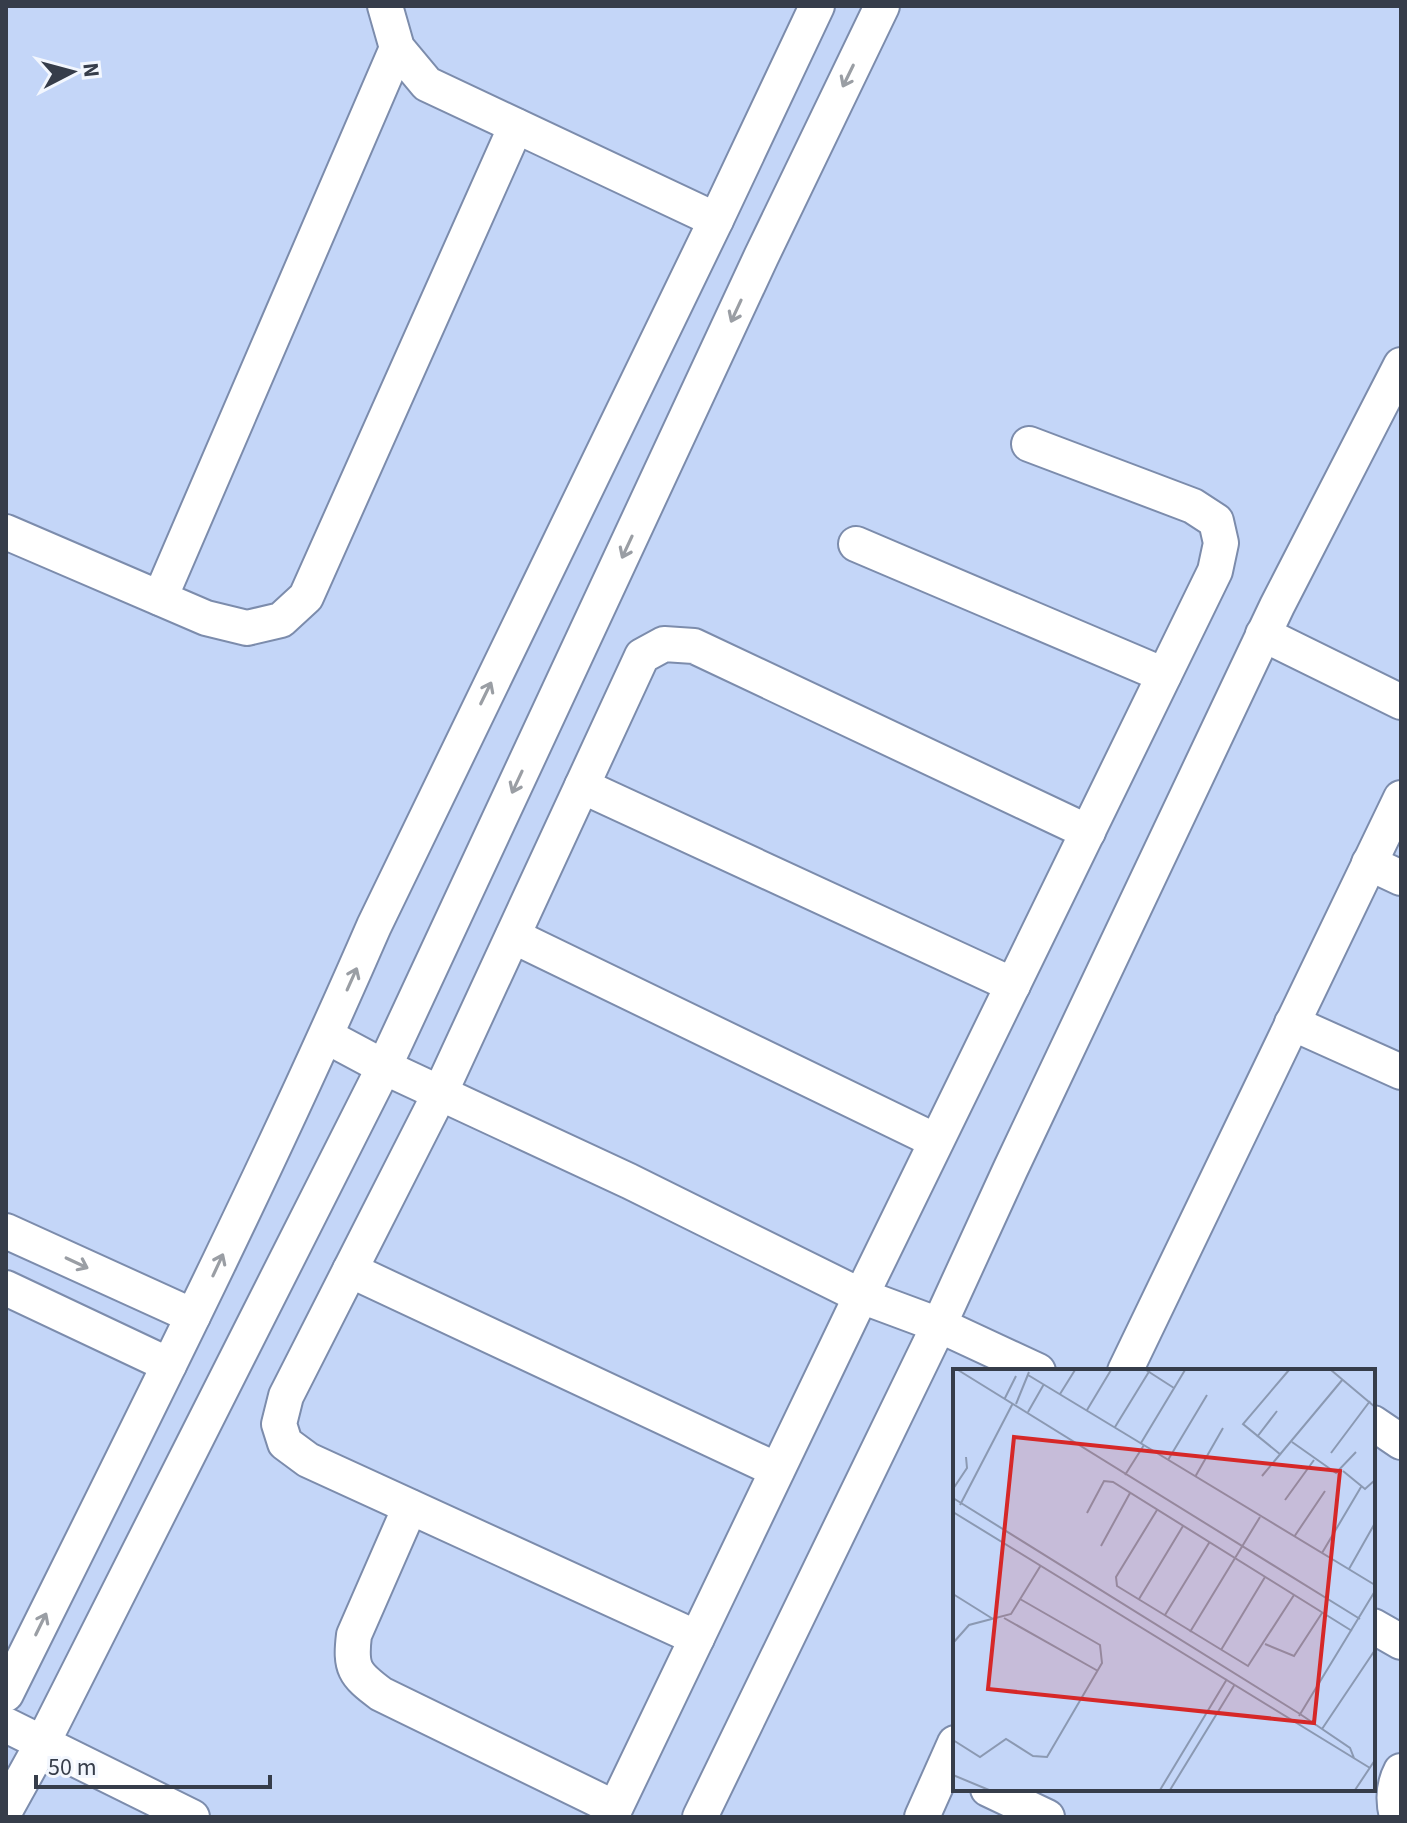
<svg xmlns="http://www.w3.org/2000/svg" width="1407" height="1823" viewBox="0 0 1407 1823" font-family="'Source Sans 3',sans-serif">
<rect width="100%" height="100%" fill="#c4d6f8"/>
<g fill="none" stroke-linecap="round" stroke-linejoin="round">
<defs>
<g id="minor">
<path d="M385,6l12,42 30,36 289,136"/>
<path d="M6,532l200,86 41,10 34,-8 25,-23 210,-471"/>
<path d="M856,544l308,131"/>
<path d="M160,598l237,-550"/>
<path d="M1263,634l138,68"/>
<path d="M582,786l431,199"/>
<path d="M1369,863l32,15"/>
<path d="M513,936l423,205"/>
<path d="M1292,1023l109,49"/>
<path d="M326,1036l58,31 245,114 232,115 78,29 99,46"/>
<path d="M6,1231l187,85"/>
<path d="M350,1270l427,200"/>
<path d="M6,1288l163,77"/>
<path d="M1125,1371l276,-573"/>
<path d="M1373,1423l28,19"/>
<path d="M410,1507l-56,128c-4,33 0,39 27,59l234,114"/>
<path d="M1373,1626l28,16"/>
<path d="M697,1638l-389,-178 -23,-17 -6,-19 7,-28 154,-303 202,-437 22,-12 30,2 394,186"/>
<path d="M6,1694c126,-254 255,-508 368,-768l342,-706 101,-214"/>
<path d="M6,1725l186,92"/>
<path d="M988,1789l59,28"/>
<path d="M6,1809l36,-65 342,-677 377,-810 121,-251"/>
<path d="M611,1817l250,-521 354,-725 6,-28 -5,-22 -23,-15 -164,-62"/>
<path d="M700,1817l239,-492 71,-155 267,-564 124,-241"/>
<path d="M922,1817l33,-74"/>
<path d="M1397,1817c-4,-16 -4,-31 4,-46"/>
</g>
</defs>
<use href="#minor" stroke="#7c8cac" stroke-width="38"/>
<use href="#minor" stroke="#fff" stroke-width="34"/>
</g>
<defs><path id="oneway-shaft" d="M-6 0H5M1.5-3L5.5 0L1.5 3" fill="none" stroke-width="1.6" stroke-linecap="round" stroke-linejoin="round" transform="scale(2)"/></defs>
<g stroke="#9a9ea4">
<use href="#oneway-shaft" transform="translate(848 76) rotate(116)"/>
<use href="#oneway-shaft" transform="translate(736 311) rotate(115)"/>
<use href="#oneway-shaft" transform="translate(627 547) rotate(115)"/>
<use href="#oneway-shaft" transform="translate(486 693) rotate(-64)"/>
<use href="#oneway-shaft" transform="translate(517 782) rotate(115)"/>
<use href="#oneway-shaft" transform="translate(352 979) rotate(-66)"/>
<use href="#oneway-shaft" transform="translate(77 1263) rotate(25)"/>
<use href="#oneway-shaft" transform="translate(218 1265) rotate(-65)"/>
<use href="#oneway-shaft" transform="translate(41 1624) rotate(-64)"/>
</g>
<g transform="translate(953 1369)">
<rect width="422" height="422" fill="#c4d6f8"/>
<path fill="none" stroke="#8b99b2" stroke-width="2" d="M5,1l402,249M193,1l28,18M378,1l44,37M75,6l347,210M107,25l15,-24M52,29l11,-22M63,35l13,-32M134,41l24,-40M75,43l16,-28M162,58l35,-57M304,68l20,-26M339,73l44,31 20,-21M188,74l44,-73M378,84l39,-52M328,86l-38,-31 46,-54M215,91l39,-65M390,102l22,18 10,-9M172,106l19,-30M309,107l81,-97M242,108l28,-49M0,120l14,-21 -1,-11M0,129l347,216 50,34 4,10M332,131l29,-40M7,136l53,-102M204,141l-41,67 1,9 131,80 46,-71M0,143l417,256M134,144l17,-32 9,1 239,149M341,168l31,-46M148,177l29,-53M369,184l39,-66M396,200l26,-46M0,225l40,25M186,230l44,-73M212,246l44,-72M51,249l94,53M237,263l70,-115M0,274l16,-18 42,-11 30,-49M312,275l29,12 28,-43M268,281l44,-73M346,347l76,-125M369,360l53,-79M0,371l27,17 26,-18 27,17 14,1 55,-94 -2,-18 -80,-46M0,406l36,15M207,421l67,-111M217,421l65,-106M402,421l20,-30"/>
<path fill="#d62828" fill-opacity="0.15" stroke="#d62828" stroke-width="4" d="M61,68l326,34 -26,252 -326,-34z"/>
<rect width="422" height="422" fill="none" stroke="#363d4a" stroke-width="4"/>
</g>
<rect width="1407" height="1823" fill="none" stroke="#363d4a" stroke-width="16"/>
<g transform="translate(72 72) rotate(84)" stroke="#f3f7fe" stroke-width="6" paint-order="stroke">
<path d="M0-6L14 30L0 20L-14 30Z" fill="#363d4a"/>
<text y="-12" font-size="22" font-weight="bold" text-anchor="middle" fill="#363d4a">N</text>
</g>
<path d="M36 1775v12h234v-12" fill="none" stroke="#363d4a" stroke-width="4"/>
<text x="48" y="1775" font-size="24" fill="#363d4a" stroke="#f3f7fe" stroke-width="6" paint-order="stroke">50 m</text>
</svg>
